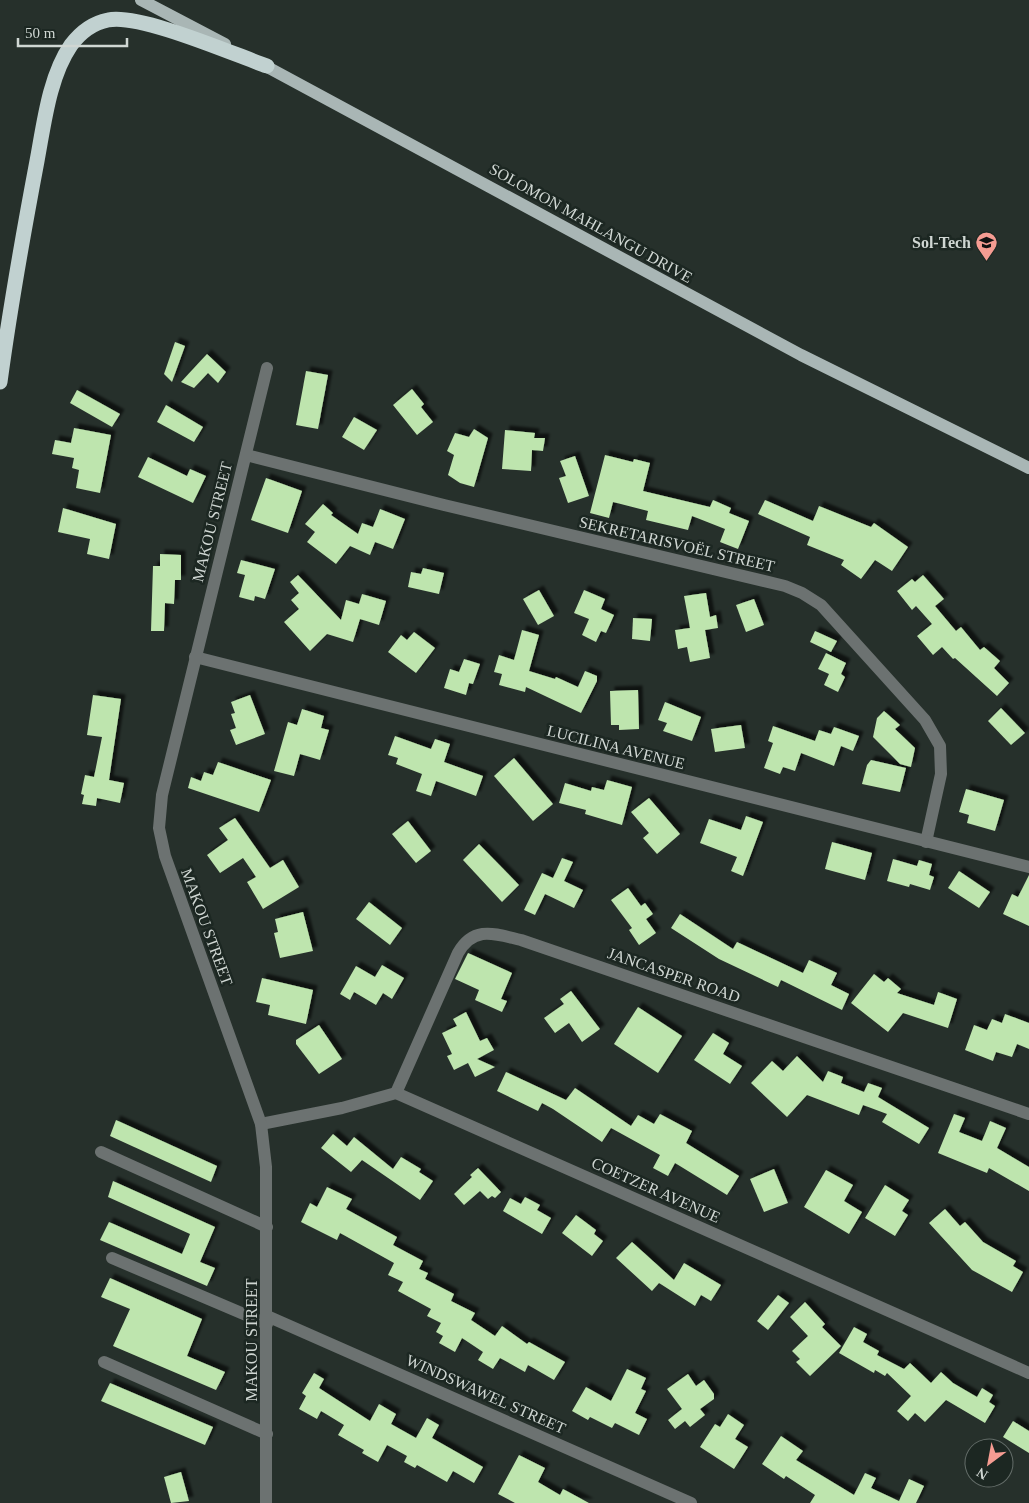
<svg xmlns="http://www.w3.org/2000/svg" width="1029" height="1503" viewBox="0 0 1029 1503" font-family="Georgia,serif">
<defs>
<filter id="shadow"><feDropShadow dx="4.5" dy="-4.5" stdDeviation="1" flood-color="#0009"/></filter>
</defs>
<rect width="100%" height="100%" fill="#26302b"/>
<g fill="#bee5ae" filter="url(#shadow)">
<path d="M175,342l10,4 -13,36 -8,-8z"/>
<path d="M207,354l19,18 -8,11 -10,-10 -14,15 -13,-6z"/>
<path d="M306,371l22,4 -10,54 -22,-4z"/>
<path d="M412,389l12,15 -3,3 12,15 -16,13 -24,-30z"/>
<path d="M77,390l43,24 -8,13 -42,-24z"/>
<path d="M166,405l37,22 -9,15 -37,-20z"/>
<path d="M354,417l23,13 -13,20 -22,-13z"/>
<path d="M74,428l37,7 -11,58 -24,-5 3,-18 -7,-2 2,-10 -22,-4 3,-14 16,3z"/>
<path d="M474,429l14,9 -14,49 -14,-4 -12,-8 6,-20 -7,-4 8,-18 14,4z"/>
<path d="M505,430l30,3 -1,5h11l-2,13 -11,-1 -1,21 -29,-2z"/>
<path d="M605,455l28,7 1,-3 16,4 -7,28 67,16 3,-7 18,8 -2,5 20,8 -11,28 -18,-7 5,-13 -33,-13 -4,14 -42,-10 2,-9 -35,-9 -4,16 -19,-5z"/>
<path d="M575,456l14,40 -21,7 -9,-25 7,-2 -6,-15z"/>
<path d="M148,457l39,19 3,-7 16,7 -13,27 -55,-26z"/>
<path d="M266,478l36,13 -14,42 -37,-13z"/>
<path d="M765,500l48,21 6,-15 52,21 3,-4 34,24 -16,24 -17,-11 -14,19 -20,-14 3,-5 -37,-15 3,-8 -52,-23z"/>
<path d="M323,504l10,9 -2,2 27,19 4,-11 11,4 7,-18 25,10 -12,30 -18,-7 -5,13 -20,-9 -14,18 -29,-22 8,-10 -10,-8z"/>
<path d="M63,508l53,16 -7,35 -22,-5 3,-15 -32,-7z"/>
<path d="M160,554l21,1v25h-6l-1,24 -9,-1 -1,28h-13l2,-65h7z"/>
<path d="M241,560l34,9 -10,30 -10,-3 -1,5 -15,-4 6,-22 -8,-2z"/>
<path d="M423,568l21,5 -5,21 -31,-7 3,-15 10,2z"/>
<path d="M298,575l43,45 5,-20 13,4 3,-10 24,7 -7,24 -19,-6 -7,23 -26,-8 -17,17 -26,-29 15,-13 -8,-9 8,-7 -9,-11z"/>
<path d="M923,575l21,24 -9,7 21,25 5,-4 19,23 4,-3 16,14 -6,7 15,15 -12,13 -42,-38 -2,1 -11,-12 -9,8 -16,-19 15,-12 -16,-18 -4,4 -15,-19 15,-12 3,3z"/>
<path d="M539,590l15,26 -16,9 -15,-26z"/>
<path d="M584,590l21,9 -4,10 13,6 -8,18 -5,-2 -5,11 -14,-7 7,-16 -15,-6z"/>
<path d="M706,593l4,24 6,-2 2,13 -13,2 5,28 -20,4 -3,-15 -9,2 -3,-19 15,-2 -6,-32z"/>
<path d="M754,599l10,26 -18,7 -10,-27z"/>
<path d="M633,618l19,1 -2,22 -18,-2z"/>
<path d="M522,630l17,5 -10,36 26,8 1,-2 22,10 7,-16 12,5v5l-16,32 -55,-26 -1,5 -26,-7 3,-11 -8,-2 5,-17 15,5z"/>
<path d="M815,631l22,10 -6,11 -21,-10z"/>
<path d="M414,632l21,16 -19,25 -28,-21 13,-17 6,5z"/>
<path d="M826,653l20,10 -5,11 4,3 -7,15 -14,-7 5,-11 -11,-5z"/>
<path d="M464,659l16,5 -7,20 -4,-1 -3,12 -22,-7 6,-19 9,3z"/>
<path d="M638,690l1,39 -20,1v-5h-8l-1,-34z"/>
<path d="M93,695l28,4 -12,81 15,3 -4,20 -23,-5 -1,8 -14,-2 2,-9 -3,-1 4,-19 9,2 8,-40 -15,-2z"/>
<path d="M250,695l15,39 -29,11 -6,-15 6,-2 -5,-14 4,-1 -4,-11z"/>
<path d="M665,702l36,15 -9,24 -29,-10 4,-8 -9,-3z"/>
<path d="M1001,708l24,25 -14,12 -23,-24z"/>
<path d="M302,709l22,7 -3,12 8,2 -9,30 -20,-6 -6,22 -20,-5 14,-49 9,3z"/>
<path d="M884,711l16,14 -5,4 20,19 -4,19 -11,-3 -27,-27 4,-19z"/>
<path d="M741,725l4,23 -30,4 -4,-23z"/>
<path d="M773,726l42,15 4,-11 12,4 3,-7 25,9 -6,15 -12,-5 -7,20 -33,-13 -6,18 -12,-4 -3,7 -16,-6 9,-25 -5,-2z"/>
<path d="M395,736l36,13 4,-10 15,5 -6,18 39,14 -7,20 -40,-15 -5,15 -15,-5 6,-17 -26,-10 2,-6 -10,-3z"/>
<path d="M514,758l39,46 -20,17 -39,-45z"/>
<path d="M871,760l35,8 -6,24 -38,-8 5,-19z"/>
<path d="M218,762l53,18 -12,32 -71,-24 3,-11 10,4 3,-9 9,3z"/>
<path d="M607,780l25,7 -10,38 -37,-11 1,-4 -27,-7 6,-20 26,8 1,-4 12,3z"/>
<path d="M966,789l38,11 -9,31 -28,-8 2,-8 -10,-3z"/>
<path d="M649,798l31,36 -23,20 -14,-16 6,-5 -18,-21z"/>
<path d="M746,816l17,6 -20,54 -12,-5 6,-14 -37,-14 9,-24 32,11z"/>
<path d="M235,818l35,50 13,-8 16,27 -36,22 -16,-27 9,-5 -13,-19 -23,15 -13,-18 21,-15 -9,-12z"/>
<path d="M408,821l23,30 -15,12 -24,-29z"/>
<path d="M832,842l40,11 -7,27 -40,-11z"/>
<path d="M479,844l40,41 -17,17 -39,-42z"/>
<path d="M562,858l11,4 -9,19 19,9 -9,18 -29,-14 -10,21 -11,-5 18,-37 11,5z"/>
<path d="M893,859l24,7 2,-6 13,4 -3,11 5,2 -4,13 -20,-6 -1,3 -22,-6z"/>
<path d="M959,871l31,21 -11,16 -31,-20z"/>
<path d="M1029,875v51l-26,-12 9,-20 6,3z"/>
<path d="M628,888l13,18 4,-3 8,11 -7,5 10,14 -17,12 -10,-15 3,-2 -21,-28z"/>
<path d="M369,902l33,26 -12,17 -34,-26z"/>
<path d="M303,912l10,39 -33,7 -6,-25 4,-1 -3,-13z"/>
<path d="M680,914l53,35 4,-7 66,31 6,-13 28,13 -6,12 18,9 -7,16 -61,-30 -3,7 -59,-28 -48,-31z"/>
<path d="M468,953l44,20 -11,26 6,2 -5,11 -27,-12 4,-10 -24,-11z"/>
<path d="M382,965l22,13 -12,21 -9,-6 -7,12 -22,-13 -4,8 -10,-6 16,-28 19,11z"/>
<path d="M874,974l10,8 4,-4 13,11 -4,4 37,12 4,-13 19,7 -9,29 -45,-15 -15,19 -37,-29z"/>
<path d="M262,978l51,12 -7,34 -38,-9 2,-10 -14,-3z"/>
<path d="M571,991l29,38 -18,13 -13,-19 -14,10 -11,-15 20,-14 -4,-5z"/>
<path d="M638,1007l44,29 -24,37 -44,-29z"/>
<path d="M466,1012l14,29 7,-3 7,12 -17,9 18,8 -20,10 -7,-14 -14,7 -7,-14 5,-2 -10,-21 15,-7 -4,-7z"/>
<path d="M1005,1014l24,9v26l-12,-5 -5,13 -16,-5 -3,9 -28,-11 9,-25 13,5 5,-11 10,4z"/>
<path d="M319,1025l23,34 -23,15 -23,-30v-4z"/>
<path d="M713,1033l16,10 -6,11 19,12 -12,18 -36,-24z"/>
<path d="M797,1056l26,26 5,-11 15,6 -2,6 23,9 4,-9 14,5 -4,9 51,31 -10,16 -37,-22 5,-8 -24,-9 -4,10 -52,-20 -20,22 -36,-34 21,-22 11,10z"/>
<path d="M506,1072l60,28 9,-12 56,38 7,-11 16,9 6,-10 32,17 -6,12 53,33 -12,19 -52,-32 -7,13 -15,-8 7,-13 -49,-27 -9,14 -49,-33 -11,-6 -4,8 -41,-20z"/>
<path d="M954,1114l11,4 -6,14 23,9 8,-20 16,7 -9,20 32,19v24l-40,-23 -2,5 -49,-20z"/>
<path d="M116,1120l101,46 -6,16 -101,-46z"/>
<path d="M333,1134l14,12 7,-9 39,32 8,-12 20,12 -2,3 14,9 -13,19 -58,-40 -11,12 -30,-24z"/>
<path d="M478,1168l23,24 -6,6 -3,-2 -4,3 -8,-8 -16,14 -10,-11 18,-17 -2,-2z"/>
<path d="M774,1169l14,34 -24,9 -14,-33z"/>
<path d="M826,1170l27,15 -9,16 18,11 -13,22 -45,-27z"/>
<path d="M113,1181l102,46 -15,35 15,6 -8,18 -107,-46 9,-18 73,32 8,-20 -82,-37z"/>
<path d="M885,1185l24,15 -7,11 6,4 -13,21 -30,-18z"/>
<path d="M327,1187l25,12 -6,10 51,28 -4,8 30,16 -4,8 9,4 -3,6 29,15 -3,7 24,12 -4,7 24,16 7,-10 25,18 2,-2 36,20 -11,18 -26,-15 -3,7 -25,-14 -7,11 -15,-9 5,-8 -21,-14 -7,14 -16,-9 4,-7 -7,-4 5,-9 -14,-7 4,-7 -33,-18 5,-9 -15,-7 6,-12 -54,-30 -3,7 -36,-18 9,-19 7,4z"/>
<path d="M525,1197l15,8 -3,5 14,8 -9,16 -39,-23 7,-13 11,6z"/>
<path d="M945,1209l15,17 5,-4 18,20 33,19 -3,5 10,6 -11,20 -40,-22 -43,-47z"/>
<path d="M576,1215l20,15 -2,4 9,7 -11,15 -30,-23z"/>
<path d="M632,1242l42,38 10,-17 37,22 -10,16 -10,-6 -6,11 -36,-23 -7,8 -36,-33z"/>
<path d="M110,1278l92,41 -15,37 38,16 -9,18 -103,-44 17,-37 -29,-12z"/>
<path d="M778,1295l11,8 -21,27 -11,-9z"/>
<path d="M805,1302l20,22 -3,3 19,19 -31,30 -14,-14 4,-3 -8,-8 16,-15 -18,-19z"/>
<path d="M854,1327l13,7 -4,8 16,9 -2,4 27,14 6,-6 21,20 10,-11 12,11 24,14 5,-9 11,7 -4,7 6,4 -10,17 -39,-23 -21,22 -10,-9 -7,8 -11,-10 14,-15 -24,-23 -2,3 -10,-6 -1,3 -35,-20z"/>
<path d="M627,1369l19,9 -5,11 5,2 -11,22 12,6 -8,16 -24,-12 -3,5 -22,-11 -2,3 -16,-9 14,-24 25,14z"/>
<path d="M314,1373l10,6 -5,9 51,33 9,-17 17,10 -5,10 25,14 11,-20 12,7 -7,13 51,29 -9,16 -21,-12 -6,11 -30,-17 -2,3 -11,-6 3,-6 -20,-11 -9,17 -16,-9 2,-3 -26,-15 6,-10 -23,-14 -4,8 -18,-10 7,-13 -4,-3z"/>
<path d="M688,1374l8,12 8,-6 10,14v5l-14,10 5,6 -15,12 -5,-6 -10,8 -7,-9 14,-11 -15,-20z"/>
<path d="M110,1383l103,44 -8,18 -104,-44z"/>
<path d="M728,1414l16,11 -9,14 13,8 -14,22 -34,-22 15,-23 5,3z"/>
<path d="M1013,1421l16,10v22l-26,-16z"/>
<path d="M781,1436l22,15 -7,9 58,35 11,-22 11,5 -5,10 28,13 10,-22 15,7 -8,17h-106l5,-8 -29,-19 -2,3 -22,-15z"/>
<path d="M519,1455l26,13 -7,14 22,13 3,-6 26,14h-74l-17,-9z"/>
<path d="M181,1472l8,29 -18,2 -7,-26z"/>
</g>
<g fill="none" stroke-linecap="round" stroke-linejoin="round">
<g stroke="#6c7271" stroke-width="12">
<path d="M246,455l198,50 341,81 17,7 19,12 104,115 15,26 1,28 -15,68"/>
<path d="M195,657l834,210"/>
<path d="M396,1093l62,-140c16,-28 37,-19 63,-13l508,174"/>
<path d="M261,1124l81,-16 54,-15 633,280"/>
<path d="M101,1152l166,75"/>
<path d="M112,1258l155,66"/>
<path d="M267,1316l424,187"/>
<path d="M104,1362l163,72"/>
<path d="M266,1503v-336l-5,-43 -96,-268 -6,-28 3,-33 105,-427"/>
</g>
<g stroke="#a9b6b5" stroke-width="12">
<path d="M141,0l84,44"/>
<path d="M258,62l543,293 228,113"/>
</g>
<path stroke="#c1d1d0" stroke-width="15" d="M0,382c10,-74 23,-147 37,-221 7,-37 12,-84 34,-116 9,-12 22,-22 37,-25 31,-7 125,34 159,46"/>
</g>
<defs>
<symbol id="university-pin" viewBox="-11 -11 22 30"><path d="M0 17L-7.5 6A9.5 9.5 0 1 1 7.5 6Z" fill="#f59c92" stroke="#1c2722"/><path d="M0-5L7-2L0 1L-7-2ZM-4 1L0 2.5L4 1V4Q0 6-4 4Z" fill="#111"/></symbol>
</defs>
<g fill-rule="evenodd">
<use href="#university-pin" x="974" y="230" width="25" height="34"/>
</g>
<g text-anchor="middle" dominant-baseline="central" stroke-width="5" stroke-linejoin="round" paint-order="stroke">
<g font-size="16" fill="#d0d7d3" stroke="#1c2722">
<text transform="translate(591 223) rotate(29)">SOLOMON MAHLANGU DRIVE</text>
<text transform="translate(212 522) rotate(-76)">MAKOU STREET</text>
<text transform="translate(677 544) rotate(13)">SEKRETARISVOËL STREET</text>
<text transform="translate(616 747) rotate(14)">LUCILINA AVENUE</text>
<text transform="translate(207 927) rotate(70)">MAKOU STREET</text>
<text transform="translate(674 975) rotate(19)">JANCASPER ROAD</text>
<text transform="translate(656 1190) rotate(24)">COETZER AVENUE</text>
<text transform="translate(251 1340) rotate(-90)">MAKOU STREET</text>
<text transform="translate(486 1394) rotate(24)">WINDSWAWEL STREET</text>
</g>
<g font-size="16" font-weight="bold" fill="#d0d7d3" stroke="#1c2722" text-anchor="end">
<text x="971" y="242">Sol-Tech</text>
</g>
</g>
<g transform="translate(989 1463) rotate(212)"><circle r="24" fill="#1c2722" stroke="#646d69"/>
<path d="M0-4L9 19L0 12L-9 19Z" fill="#f59c92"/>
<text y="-8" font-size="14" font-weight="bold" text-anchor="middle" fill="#d0d7d3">N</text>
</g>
<path d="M18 38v8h109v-8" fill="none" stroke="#d0d7d3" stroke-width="2.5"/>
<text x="25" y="38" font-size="15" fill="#d0d7d3" stroke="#1c2722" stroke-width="4" paint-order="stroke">50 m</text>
</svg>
